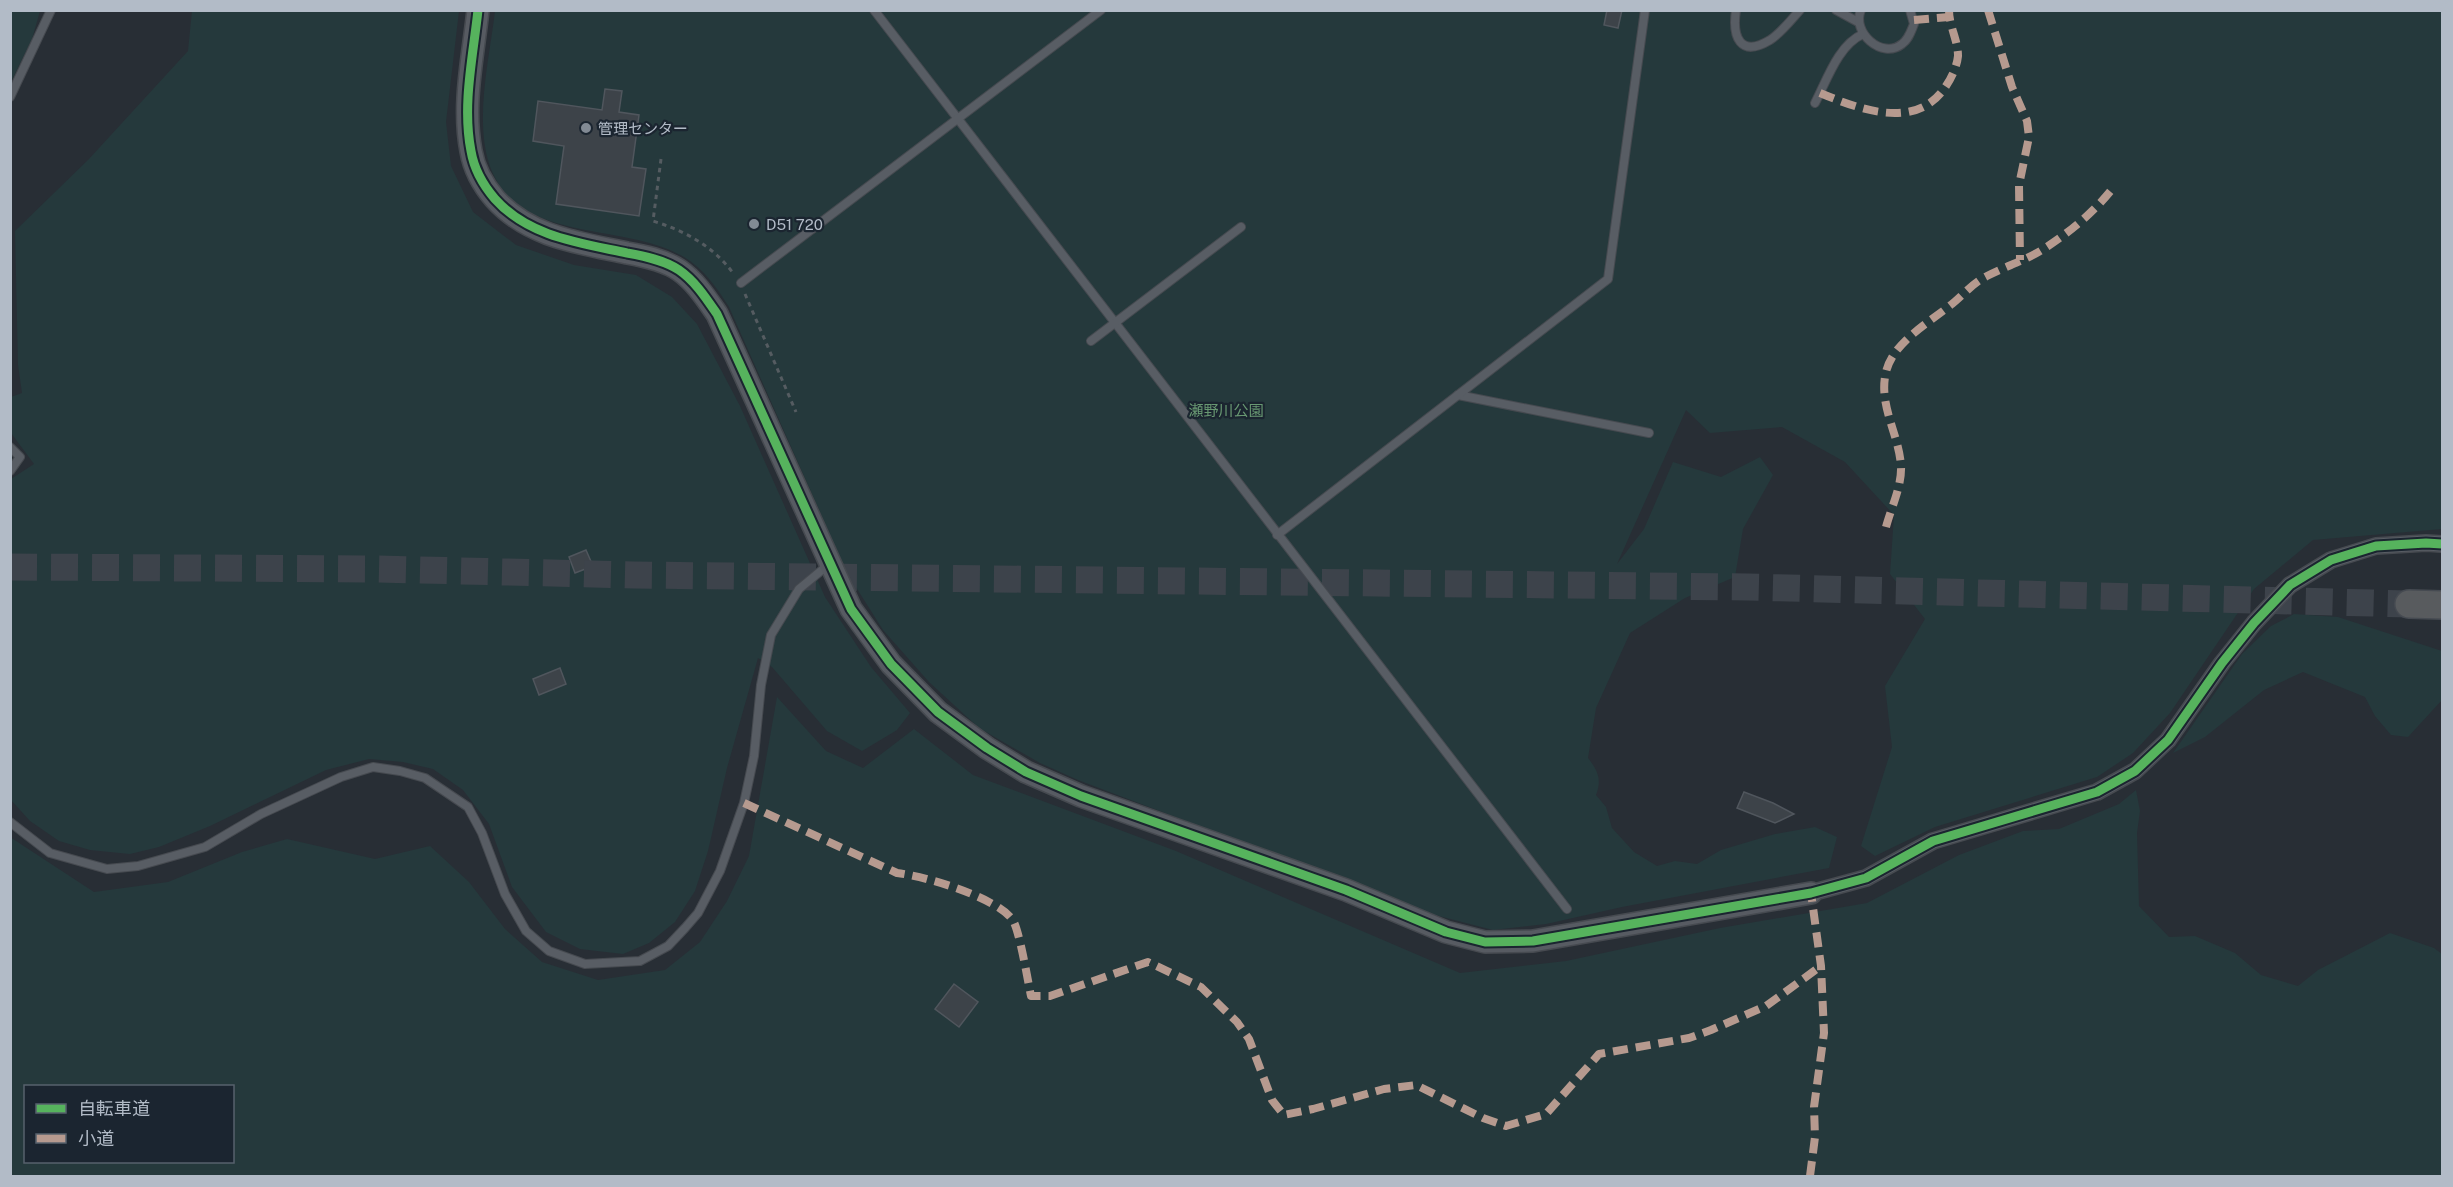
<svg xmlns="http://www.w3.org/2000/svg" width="2453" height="1187" viewBox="0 0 2453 1187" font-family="'Public Sans','Noto Sans JP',sans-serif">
<rect width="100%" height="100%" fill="#282e35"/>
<g fill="#25393c" fill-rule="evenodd">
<path d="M11,10l29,1 -8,28 -21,43z"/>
<path d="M192,11h267l-13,111 5,44 22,46 43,33 58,20 62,10 36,22 25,27 43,82 85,191 46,70 39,46 -13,17 -35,21 -35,-20 -55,-64 -14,-9 -31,110 -19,83 -13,40 -20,31 -26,21 -26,11 -43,-5 -34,-17 -34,-45 -23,-63 -26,-34 -30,-21 -30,-7 -34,-3 -43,11 -116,56 -51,21 -29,7 -40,-4 -31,-9 -29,-20 -19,-21v-321l23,-15 -23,-31v-36l11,-4 -4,-28 -3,-134 74,-72 99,-108z"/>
<path d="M495,11h1947v518l-129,11 -59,49 -84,124 -37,40 -36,24 -162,50 -60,29 -14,-10 31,-99 -7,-61 40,-67 -35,-45 4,-59 -49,-53 -63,-35 -72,6 -24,-23 -69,154 27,-35 29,-67 48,15 39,-20 13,18 -30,54 -8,48 -50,21 -55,35 -34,75 -8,50c10,13 14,21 8,37l10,12 6,21 22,24 23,14 18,-5 22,3 24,-14 54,-16 40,-7 22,10 -8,31 -207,39 -76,17 -53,6 -62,-16 -353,-134 -38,-17 -61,-35 -50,-46 -46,-52 -36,-57 -118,-266c-12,-19 -25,-38 -45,-50 -64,-38 -178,-9 -198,-105 -9,-44 4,-98 9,-141z"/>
<path d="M2294,614l44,3 104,34v49l-34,37 -17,-2 -16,-19 -10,-19 -62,-25 -39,18 -59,47 -32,16 69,-99 29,-28z"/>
<path d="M777,697l49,54 37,17 51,-39 59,46 203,76 284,122 106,-12 154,-33 147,-25 92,-48 64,-24 36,-2 60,-25 17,-14 4,21 -3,22 2,73 30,31 26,-1 40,17 26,22 37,11 20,-16 72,-37 44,15 8,6v222h-2431l-1,-339 84,55 74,-10 74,-30 45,-13 88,20 55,-13 39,36 36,47 37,33 56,18 67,-10 35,-28 27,-41 22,-45zM26,1086h206v76h-206z"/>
</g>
<g fill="#3d4349" stroke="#50565d" stroke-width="1.5">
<path d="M1607,10h15l-4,18 -14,-3z"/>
<path d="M605,89l17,2 -3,21 20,3 -7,52 14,2 -7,47 -83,-12 8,-58 -31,-5 5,-40 64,9z"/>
<path d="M586,550l7,16 -18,7 -6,-16z"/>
<path d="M560,668l6,16 -27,11 -6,-16z"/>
<path d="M1744,792l29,11 21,11 -19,9 -38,-15z"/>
<path d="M954,984l24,18 -19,25 -24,-18z"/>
</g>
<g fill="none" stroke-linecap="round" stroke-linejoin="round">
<path stroke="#3d434b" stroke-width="27" stroke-dasharray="27 14" stroke-linecap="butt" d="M10,567l368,2 256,6 1114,12 661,17"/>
<defs>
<g id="lane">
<path d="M874,10l693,899"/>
<path d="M1736,10c-4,27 4,48 34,30 11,-7 21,-20 30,-30"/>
<path d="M1836,10l22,12"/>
<path d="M1861,10c-10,22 21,50 41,34 7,-5 9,-13 12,-20l-4,-14"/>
<path d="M10,97l41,-87"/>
<path d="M1815,103c12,-23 23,-58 48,-69"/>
<path d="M741,283l360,-273"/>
<path d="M1091,341l150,-114"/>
<path d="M1458,395l191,38"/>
<path d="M10,447l10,10 -10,14"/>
<path d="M1277,535l331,-256 37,-269"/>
<path d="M10,822l40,31 57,16 31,-3 67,-19 56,-33 80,-37 32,-10 27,4 25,7 43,29 14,26 23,61 21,37 23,20 36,13 55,-3 28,-15 17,-18 13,-15 22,-42 24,-68 10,-47 7,-71 10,-50 28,-46 29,-24"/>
</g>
<path id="street" d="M1811,893l55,-15 67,-37 164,-49 38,-21 33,-31 54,-77 32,-40 36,-38 41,-25 45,-14 50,-3 16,1"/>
<path id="secondary" d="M478,10c-5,47 -16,95 -7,141 3,18 12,34 24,48 34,38 85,44 132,54 17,3 37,7 52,17 16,11 27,28 38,44l134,295 40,55 47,48 49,36 39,24 55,24 265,94 100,42 39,10 48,-1 278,-48"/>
<path id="highway" d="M2409,604l33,1"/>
</defs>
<use href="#lane" stroke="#464a50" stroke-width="10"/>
<use href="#street" stroke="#464a50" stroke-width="18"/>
<use href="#secondary" stroke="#464a50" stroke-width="24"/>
<use href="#highway" stroke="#454a51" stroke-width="30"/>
<g stroke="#555c61" stroke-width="3" stroke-dasharray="4.5 4.5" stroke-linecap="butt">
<path d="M661,159l-8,62c32,10 60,25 80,52"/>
<path d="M745,294l51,118"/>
</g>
<use href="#lane" stroke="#585d64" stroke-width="8"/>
<use href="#street" stroke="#585d64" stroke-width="15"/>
<use href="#secondary" stroke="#575b62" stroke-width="21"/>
<use href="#highway" stroke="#585b5e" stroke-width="27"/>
<g stroke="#b69a8f" stroke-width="8" stroke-dasharray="15 8" stroke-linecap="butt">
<path d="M1988,10l24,77 15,34 2,16 -10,48 1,75"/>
<path d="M1914,20l35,-3"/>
<path d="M1820,93c41,17 97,38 126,-7 6,-9 11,-20 12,-30 0,-16 -9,-30 -9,-46"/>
<path d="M1886,527c5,-19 16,-41 15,-61 -2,-32 -23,-61 -15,-94 7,-30 44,-50 66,-68 12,-10 21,-21 35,-28 19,-10 40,-16 58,-28 25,-16 49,-36 68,-60"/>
<path d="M744,803l153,70c28,3 98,24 115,46 7,8 16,63 19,77h19l98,-34 53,25 36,35 12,17 23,61 12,15 29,-6 71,-20 32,-4 67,33 23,8 40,-12 53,-60 90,-16 22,-8 55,-24 55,-40"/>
<path d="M1810,1176l5,-39 -1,-30 10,-74 -3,-67 -10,-73"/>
</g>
<defs>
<path id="cycleway" d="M478,10c-5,47 -16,95 -7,141 3,18 12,34 24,48 34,38 85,44 132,54 17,3 37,7 52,17 16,11 27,28 38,44l134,295 40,55 47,48 49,36 39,24 55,24 265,94 100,42 39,10 48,-1 278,-48 55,-15 67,-37 164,-49 38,-21 33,-31 54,-77 32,-40 36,-38 41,-25 45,-14 50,-3 16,1"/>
</defs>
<use href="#cycleway" stroke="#1b2530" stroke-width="13"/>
<use href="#cycleway" stroke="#56b35d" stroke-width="9"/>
</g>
<g fill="#828a94" stroke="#1b2530" stroke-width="2">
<circle cx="586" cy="128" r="6"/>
<circle cx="754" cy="224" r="6"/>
</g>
<g text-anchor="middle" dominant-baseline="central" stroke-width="4.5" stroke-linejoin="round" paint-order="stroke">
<g font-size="15" fill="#b2bbc7" stroke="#1b2530" text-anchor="start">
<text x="598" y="128">管理センター</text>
<text x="766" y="224">D51 720</text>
</g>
<g font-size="15" fill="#689872" stroke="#1b2530">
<text x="1226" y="410">瀬野川公園</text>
</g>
</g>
<rect width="2453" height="1187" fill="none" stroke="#b2bbc7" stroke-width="24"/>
<rect x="24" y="1085" width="210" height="78" fill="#1b2530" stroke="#57616c" stroke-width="1.5"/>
<rect x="36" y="1104" width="30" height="9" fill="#56b35d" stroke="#57616c" stroke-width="1.5"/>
<text x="78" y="1115" font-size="18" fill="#b2bbc7">自転車道</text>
<rect x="36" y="1134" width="30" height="9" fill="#b69a8f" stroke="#57616c" stroke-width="1.5"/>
<text x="78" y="1145" font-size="18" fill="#b2bbc7">小道</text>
</svg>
